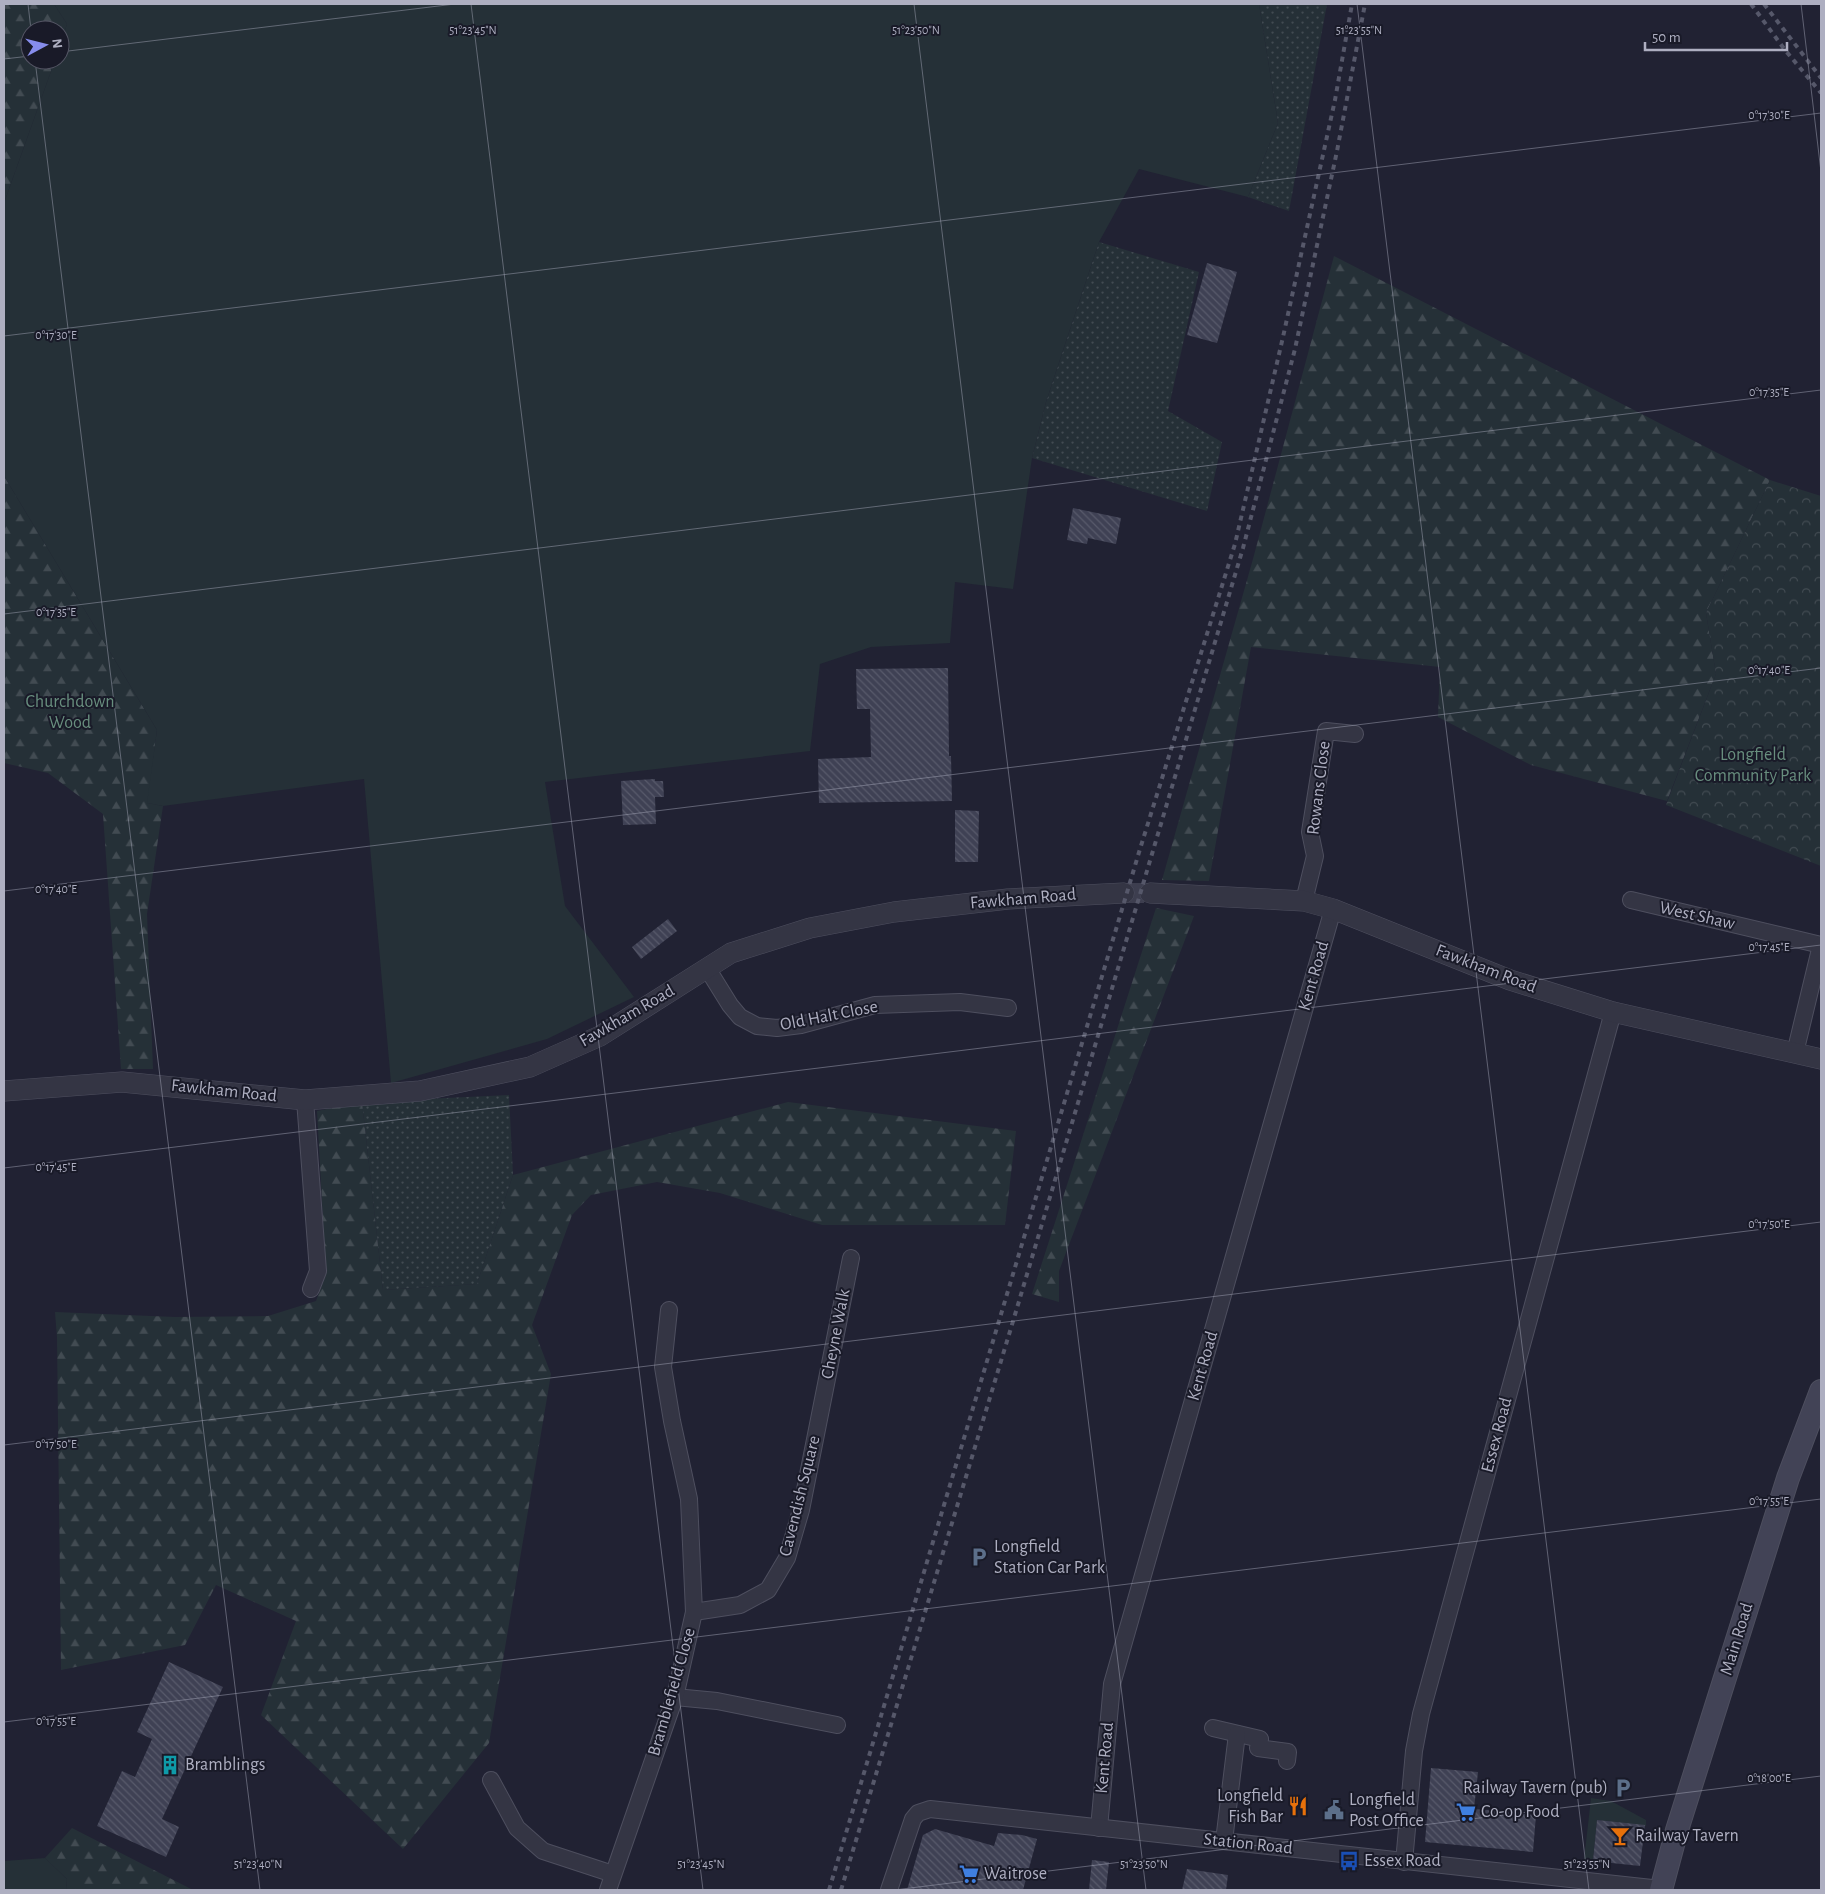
<svg xmlns="http://www.w3.org/2000/svg" width="1825" height="1894" viewBox="0 0 1825 1894" font-family="'Alegreya Sans',sans-serif">
<defs>
<pattern id="grass-dots" width="8" height="8" patternUnits="userSpaceOnUse" patternTransform="scale(1.25)"><rect width="8" height="8" fill="#253037"/><path d="M2 2h.1M6 6h.1" fill="none" stroke="#424b52" stroke-width="1.8" stroke-linecap="round"/></pattern>
<pattern id="forest-firs" width="22" height="20" patternUnits="userSpaceOnUse" patternTransform="scale(1.25)"><rect width="22" height="20" fill="#253037"/><path d="M5 1l3.5 6h-7zM16 11l3.5 6h-7z" fill="#424b52"/></pattern>
<pattern id="park-crowns" width="20" height="18" patternUnits="userSpaceOnUse" patternTransform="scale(1.25)"><rect width="20" height="18" fill="#253037"/><path d="M2 6a3 3 0 1 1 6 0M12 15a3 3 0 1 1 6 0" fill="none" stroke="#424b52"/></pattern>
<pattern id="building-back-hatch" width="6" height="6" patternUnits="userSpaceOnUse" patternTransform="scale(1.25)"><rect width="6" height="6" fill="#3f4154"/><path d="M-1 5l2 2M0 0l6 6M5-1l2 2" fill="none" stroke="#585a6b"/></pattern>
</defs>
<rect width="100%" height="100%" fill="#212233"/>
<g fill="url(#grass-dots)">
<path d="M1259,4h68l-38,207 -41,-14 30,-74z"/>
<path d="M1099,242l100,30 -31,139 54,31 -15,69 -175,-53 14,-56z"/>
<path d="M509,1095l4,80 -36,109 -94,6 -21,-188z"/>
</g>
<g fill="url(#forest-firs)">
<path d="M4,4h50l13,20 -7,21v-15h-30v30h25l-51,143z"/>
<path d="M1334,256l436,224 -64,133 10,61 -49,127 -136,-36 -93,-48 2,-50 -189,-20 -42,234 -47,-1 91,-321z"/>
<path d="M4,476l153,254 -9,73 15,3 -16,108 6,155h-32l-18,-255 -55,-41 -44,-10z"/>
<path d="M1156,908l38,8 -135,355v31l-27,-8z"/>
<path d="M362,1102l21,188 94,-6 36,-109 275,-73 228,29 -11,94h-183l-102,-32 -63,-11 -66,13 -19,20 -40,110 19,49 -62,369 -86,106 -142,-134 35,-94 -80,-36 -31,60 -124,25 -4,-333 -2,-25 120,5 93,-1 48,-15 10,-27 -9,-163z"/>
<path d="M72,1828l121,62h-127l1,-11 -22,-21z"/>
</g>
<path fill="url(#park-crowns)" d="M1770,480l51,16v370l-155,-61 50,-131 -10,-61z"/>
<g fill="#253037">
<path d="M54,4h1205l19,119 -30,74 -109,-28 -40,73 -53,160 -14,56 -19,131 -58,-7 -5,61 -79,4 -51,17 -10,87 -265,31 20,124 69,91 -87,42 -156,44 -27,-304 -201,27 -16,-3 10,-73 -153,-254v-273l51,-143h5v-15l7,-21z"/>
<path d="M1591,1798l20,3 35,19v6l-49,-6 -4,41 -9,-1z"/>
<path d="M45,1858l22,21 -1,11h-62v-29z"/>
</g>
<g fill="url(#building-back-hatch)">
<path d="M1207,263l30,9 -20,71 -30,-8z"/>
<path d="M1073,508l48,10 -5,26 -28,-6 -1,6 -20,-4z"/>
<path d="M948,668l1,88h2l1,45 -133,2 -1,-44 53,-2 -1,-48h-13l-1,-40z"/>
<path d="M655,779v2h8l1,16h-9l1,27 -33,1 -2,-44z"/>
<path d="M955,810l24,1 -1,51h-23z"/>
<path d="M668,919l9,12 -36,28 -9,-12z"/>
<path d="M169,1662l54,25 -61,132 17,8 -13,30 -69,-31 25,-55 13,6 17,-38 -15,-7z"/>
<path d="M1431,1768l47,4 -4,37 62,6 -3,37 -108,-10z"/>
<path d="M1597,1820l48,5 -5,41 -47,-5z"/>
<path d="M935,1829l59,17 4,-13 24,2 15,4 -14,51h-116l16,-55z"/>
<path d="M1092,1860l17,2 -3,28h-17z"/>
<path d="M1187,1869l41,6 -2,15h-44z"/>
</g>
<g fill="none" stroke-linecap="round" stroke-linejoin="round">
<path stroke="#3d3e4f" stroke-width="20" stroke-dasharray="20 10" stroke-linecap="butt" d="M1124,893h26"/>
<defs>
<g id="minor">
<path d="M1631,900l190,45"/>
<path d="M1304,901l11,-45 -5,-24 16,-101 29,3"/>
<path d="M707,968l23,37 10,12 17,9 20,2 24,-3 74,-20 85,-3 48,6"/>
<path d="M1795,1053l26,-108"/>
<path d="M305,1100l13,171 -7,18"/>
<path d="M694,1612l46,-7 28,-15 19,-32 14,-48 50,-252"/>
<path d="M675,1697l42,4 120,24"/>
<path d="M1213,1728l47,11 -2,9 30,4 -1,9"/>
<path d="M491,1780l26,48 26,23 70,23"/>
<path d="M1099,1828l13,-144 221,-775"/>
<path d="M1224,1841l13,-107"/>
<path d="M1404,1862l10,-111 7,-37 192,-702"/>
<path d="M608,1890l67,-193 19,-85 -5,-113 -17,-78 -9,-54 6,-57"/>
<path d="M889,1890l24,-71 5,-6 12,-4 731,80"/>
</g>
<g id="tertiary">
<path d="M1150,893l154,8 29,8 177,71 103,32 208,47"/>
<path d="M4,1091l118,-9 183,18 115,-9 110,-24 70,-31 131,-83 79,-25 84,-16 114,-13 116,-6"/>
</g>
<path id="secondary" d="M1661,1890l16,-60 111,-352 33,-87"/>
</defs>
<use href="#minor" stroke="#4e4f5f" stroke-width="18"/>
<use href="#tertiary" stroke="#4e4f5f" stroke-width="21"/>
<use href="#secondary" stroke="#4e4f5f" stroke-width="24"/>
<use href="#minor" stroke="#343544" stroke-width="16"/>
<use href="#tertiary" stroke="#343544" stroke-width="20"/>
<use href="#secondary" stroke="#424356" stroke-width="22"/>
<g stroke="#56586a" stroke-width="4" stroke-dasharray="5 5" stroke-linecap="butt">
<path d="M1751,4l34,46 36,43"/>
<path d="M1764,4l57,74"/>
<path d="M829,1890l311,-1041 95,-305 48,-207 52,-237 17,-96"/>
<path d="M841,1890l173,-572 229,-770 52,-199 42,-198 28,-147"/>
</g>
</g>
<path fill="none" stroke="#aeafc1" stroke-width="1" stroke-opacity="0.45" d="M28,4l3,26M471,4l232,1886M914,4l232,1886M1357,4l232,1886M1801,4l20,168M60,52l395,-48M4,59l26,-3M35,60l225,1830M4,336l1817,-223M4,614l1817,-224M4,891l1817,-223M4,1168l1817,-223M4,1445l1817,-223M4,1722l1817,-223M894,1890l927,-114"/>
<defs>
<symbol id="parking-bare" viewBox="-9 -9 18 18"><path d="M-3.5-5.5H1a3.5 3.5 0 0 1 0 7H-1V5.5H-3.5ZM-1-3.4V-.6H.8a1.4 1.4 0 0 0 0-2.8Z" fill="#5c6f8a" stroke="#191a28" stroke-width="2.5" paint-order="stroke"/></symbol>
<symbol id="building-bare" viewBox="-9 -9 18 18"><path d="M-4-6H4V6H1V3H-1V6H-4ZM-2.5-4.3h1.7v1.8h-1.7ZM.8-4.3h1.7v1.8H.8ZM-2.5-1h1.7V.8h-1.7ZM.8-1h1.7V.8H.8Z" fill="#0f9aa8" stroke="#191a28" stroke-width="2.5" paint-order="stroke"/></symbol>
<symbol id="restaurant-bare" viewBox="-9 -9 18 18"><path d="M-5-6h1v4h1v-4h1v4h1v-4h1v5L-1.5 .5V6h-2V.5L-5-1ZM5-6V6H3V1.5H1.5Q1.5-4 5-6Z" fill="#e8710a" stroke="#191a28" stroke-width="2.5" paint-order="stroke"/></symbol>
<symbol id="civic-bare" viewBox="-9 -9 18 18"><path d="M-.6-6.5H3V-4.5H.6V-3L4-1V1h2V6H-6V1h2V-1L-.6-3ZM-1.2 2.5V6h2.4V2.5Z" fill="#5c6f8a" stroke="#191a28" stroke-width="2.5" paint-order="stroke"/></symbol>
<symbol id="supermarket-bare" viewBox="-9 -9 18 18"><path d="M-6-5.5h2.5l.6 2H6L4.5 2H-2.5L-4.4-4H-6ZM-1.5 3.2a1.3 1.3 0 1 0 .1 0ZM3 3.2a1.3 1.3 0 1 0 .1 0Z" fill="#3f7fe0" stroke="#191a28" stroke-width="2.5" paint-order="stroke"/></symbol>
<symbol id="bar-bare" viewBox="-9 -9 18 18"><path d="M-6-5H6L.8 .8V4.5H3.5V6h-7V4.5H-.8V.8Z" fill="#e8710a" stroke="#191a28" stroke-width="2.5" paint-order="stroke"/></symbol>
<symbol id="bus-bare" viewBox="-9 -9 18 18"><path d="M-5-6H5V4H4V6H2V4H-2V6H-4V4H-5ZM-3.5-4V0h7V-4ZM-3.5 1.2v1.5H-2V1.2ZM2 1.2v1.5H3.5V1.2Z" fill="#1a4fb4" stroke="#191a28" stroke-width="2.5" paint-order="stroke"/></symbol>
</defs>
<g fill-rule="evenodd">
<use href="#parking-bare" x="965" y="1543" width="28" height="28"/>
<use href="#building-bare" x="156" y="1751" width="28" height="28"/>
<use href="#parking-bare" x="1609" y="1774" width="28" height="28"/>
<use href="#restaurant-bare" x="1284" y="1792" width="28" height="28"/>
<use href="#civic-bare" x="1320" y="1796" width="28" height="28"/>
<use href="#supermarket-bare" x="1452" y="1798" width="28" height="28"/>
<use href="#bar-bare" x="1606" y="1822" width="28" height="28"/>
<use href="#bus-bare" x="1335" y="1847" width="28" height="28"/>
<use href="#supermarket-bare" x="955" y="1860" width="28" height="28"/>
</g>
<g text-anchor="middle" dominant-baseline="central" stroke-width="4" stroke-linejoin="round" paint-order="stroke">
<g font-size="18" fill="#688e7e" stroke="#191a28">
<text x="70" y="702">Churchdown<tspan x="70" dy="21">Wood</tspan></text>
<text x="1753" y="755">Longfield<tspan x="1753" dy="21">Community Park</tspan></text>
</g>
<g font-size="18" fill="#aeafc1" stroke="#191a28">
<text transform="translate(1319 788) rotate(-83)">Rowans Close</text>
<text transform="translate(1023 899) rotate(-5)">Fawkham Road</text>
<text transform="translate(1697 916) rotate(13)">West Shaw</text>
<text transform="translate(1486 969) rotate(21)">Fawkham Road</text>
<text transform="translate(1314 976) rotate(-74)">Kent Road</text>
<text transform="translate(627 1016) rotate(-30)">Fawkham Road</text>
<text transform="translate(829 1016) rotate(-11)">Old Halt Close</text>
<text transform="translate(224 1091) rotate(6)">Fawkham Road</text>
<text transform="translate(836 1334) rotate(-79)">Cheyne Walk</text>
<text transform="translate(1203 1366) rotate(-74)">Kent Road</text>
<text transform="translate(1497 1435) rotate(-75)">Essex Road</text>
<text transform="translate(800 1496) rotate(-76)">Cavendish Square</text>
<text transform="translate(1737 1639) rotate(-73)">Main Road</text>
<text transform="translate(672 1692) rotate(-74)">Bramblefield Close</text>
<text transform="translate(1105 1758) rotate(-85)">Kent Road</text>
<text transform="translate(1248 1844) rotate(6)">Station Road</text>
</g>
<g font-size="18" fill="#aeafc1" stroke="#191a28" text-anchor="start">
<text x="994" y="1547">Longfield<tspan x="994" dy="21">Station Car Park</tspan></text>
<text x="185" y="1765">Bramblings</text>
<text x="1608" y="1788" text-anchor="end">Railway Tavern (pub)</text>
<text x="1283" y="1796" text-anchor="end">Longfield<tspan x="1283" dy="21">Fish Bar</tspan></text>
<text x="1349" y="1800">Longfield<tspan x="1349" dy="21">Post Office</tspan></text>
<text x="1481" y="1812">Co-op Food</text>
<text x="1635" y="1836">Railway Tavern</text>
<text x="1364" y="1861">Essex Road</text>
<text x="984" y="1874">Waitrose</text>
</g>
</g>
<g font-size="12" text-anchor="middle" fill="#aeafc1" stroke="#191a28" stroke-width="4" stroke-linejoin="round" paint-order="stroke">
<text x="473" y="34">51°23'45"N</text>
<text x="916" y="34">51°23'50"N</text>
<text x="1359" y="34">51°23'55"N</text>
<text x="1769" y="119">0°17'30"E</text>
<text x="56" y="339">0°17'30"E</text>
<text x="1769" y="396">0°17'35"E</text>
<text x="56" y="616">0°17'35"E</text>
<text x="1769" y="674">0°17'40"E</text>
<text x="56" y="893">0°17'40"E</text>
<text x="1769" y="951">0°17'45"E</text>
<text x="56" y="1171">0°17'45"E</text>
<text x="1769" y="1228">0°17'50"E</text>
<text x="56" y="1448">0°17'50"E</text>
<text x="1769" y="1505">0°17'55"E</text>
<text x="56" y="1725">0°17'55"E</text>
<text x="1769" y="1782">0°18'00"E</text>
<text x="258" y="1868">51°23'40"N</text>
<text x="701" y="1868">51°23'45"N</text>
<text x="1144" y="1868">51°23'50"N</text>
<text x="1587" y="1868">51°23'55"N</text>
</g>
<rect width="1825" height="1894" fill="none" stroke="#aeafc1" stroke-width="10"/>
<g transform="translate(45 45) rotate(83)"><circle r="24" fill="#191a28" stroke="#555665"/>
<path d="M0-4L9 19L0 12L-9 19Z" fill="#878dec"/>
<text y="-8" font-size="14" font-weight="bold" text-anchor="middle" fill="#aeafc1">N</text>
</g>
<path d="M1645 42v8h142v-8" fill="none" stroke="#aeafc1" stroke-width="2.5"/>
<text x="1652" y="42" font-size="15" fill="#aeafc1" stroke="#191a28" stroke-width="4" paint-order="stroke">50 m</text>
</svg>
